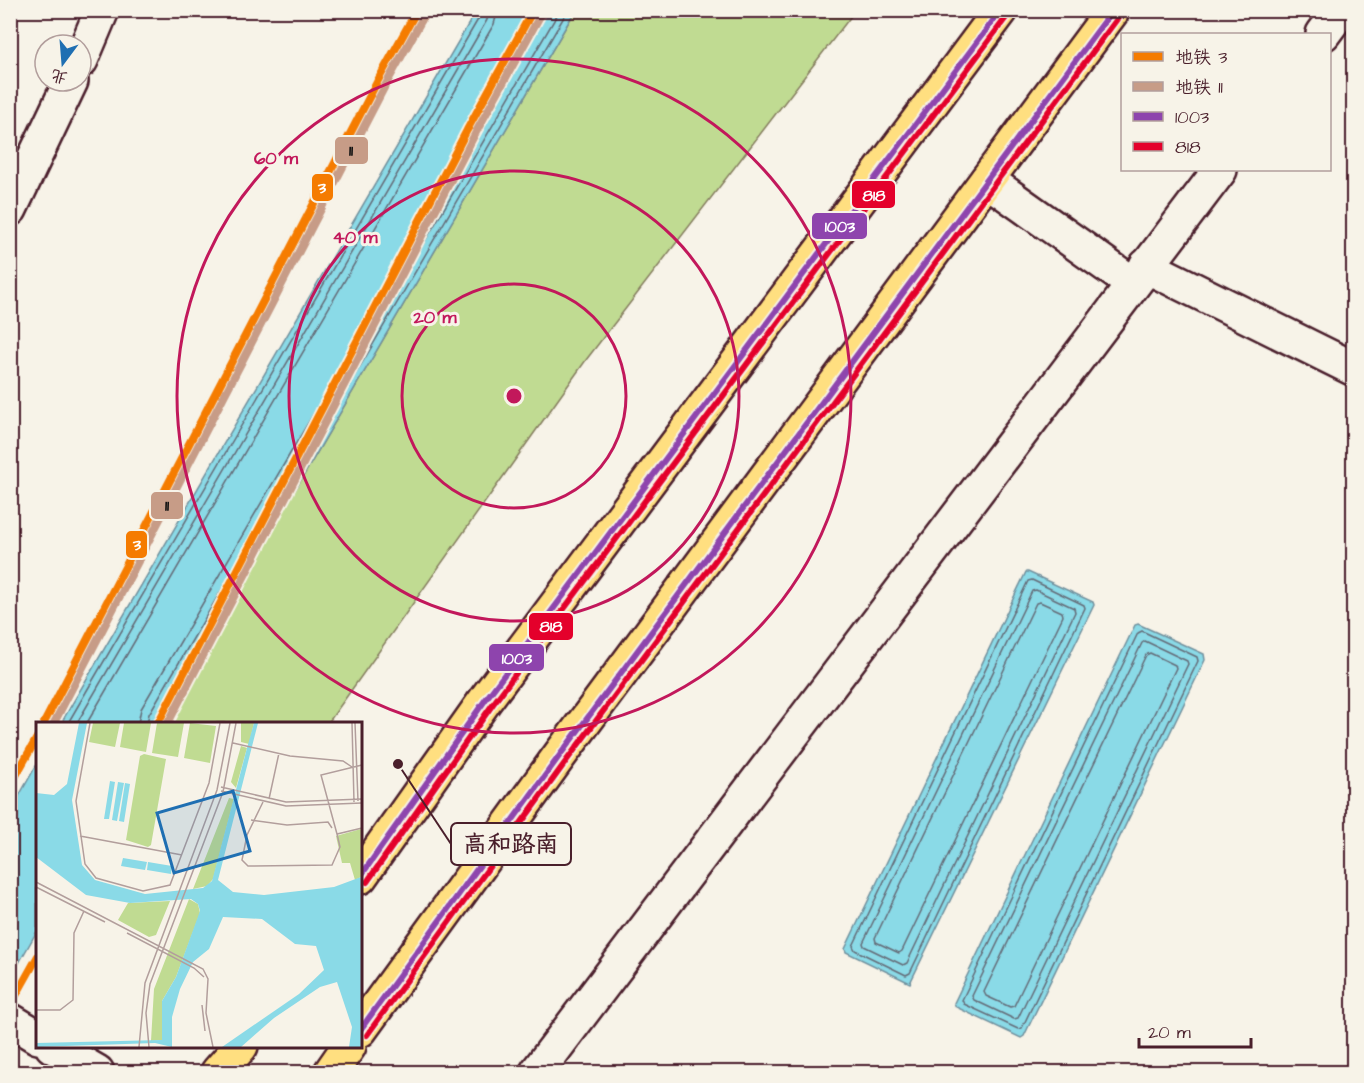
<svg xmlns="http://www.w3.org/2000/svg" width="1364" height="1083" viewBox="0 0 1364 1083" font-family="'Architects Daughter','LXGW WenKai TC',sans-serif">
<rect width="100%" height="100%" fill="#f7f3e8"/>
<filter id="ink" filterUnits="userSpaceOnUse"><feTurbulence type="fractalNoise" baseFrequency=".0167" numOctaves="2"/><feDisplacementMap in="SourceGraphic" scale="12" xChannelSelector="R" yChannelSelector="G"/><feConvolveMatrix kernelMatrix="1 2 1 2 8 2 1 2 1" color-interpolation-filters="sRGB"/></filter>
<g filter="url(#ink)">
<path fill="#c0db92" stroke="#857d5e" stroke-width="1.5" d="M575,11h280l-269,349 -258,363h-169z"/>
<g fill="#8adae7" stroke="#708f9c" stroke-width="1.5">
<path d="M476,11h99l-416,712h-98z"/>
<path d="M1026,572h2l65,30 1,3 -184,378 -64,-31 -1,-3z"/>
<path d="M1138,624l66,30 1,6 -181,376 -3,2 -65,-31 -2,-4 181,-378z"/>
<path d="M37,764v167l-26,46v-167z"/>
</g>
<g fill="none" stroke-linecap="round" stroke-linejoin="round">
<g stroke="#646a76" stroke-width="1.5">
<path d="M1032,580l52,25 1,3 -175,365 -4,2 -51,-25 -2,-4 175,-365z"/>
<path d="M1036,590l38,18 1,4 -168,351 -4,2 -39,-19 -1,-3 169,-352z"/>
<path d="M1040,602l22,10 1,4 -161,335 -3,2 -23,-11 -1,-4 161,-335z"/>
<path d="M1142,631l55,26 1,4 -176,367 -4,1 -54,-25 -2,-4 176,-367z"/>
<path d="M1145,641l42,20 1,3 -170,354 -4,1 -40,-19 -2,-4 170,-353z"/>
<path d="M1150,653l25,12 1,3 -162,338 -4,1 -24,-11 -2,-4 162,-337z"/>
<path d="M68,723l412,-707 1,-6"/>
<path d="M77,723l410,-703 1,-10"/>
<path d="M87,723l407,-699 4,-14"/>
<path d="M138,723l3,-14 408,-699"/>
<path d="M147,723l2,-9 411,-704"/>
<path d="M154,723l1,-5 413,-708"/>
</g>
<defs>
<g id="minor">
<path d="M1323,34l18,-24"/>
<path d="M81,60l21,-50"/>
<path d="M987,180l146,104"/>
<path d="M10,209l61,-128"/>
<path d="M1146,266l208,103"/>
<path d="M537,1072l683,-902"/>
</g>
<g id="secondary">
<path d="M10,1020l28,17"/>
<path d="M52,1046l45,26"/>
</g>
<g id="primary">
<path d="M360,877l126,-178 515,-689"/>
<path d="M360,1030l200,-275 553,-745"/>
<path d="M218,1072l23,-26"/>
<path d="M331,1072l18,-26"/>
</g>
</defs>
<use href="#minor" stroke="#4a1f2b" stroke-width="38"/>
<use href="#secondary" stroke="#4a1f2b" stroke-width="38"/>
<use href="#primary" stroke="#4a1f2b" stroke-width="38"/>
<use href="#minor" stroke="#f7f3e8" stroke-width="33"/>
<use href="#secondary" stroke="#f7f3e8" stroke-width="33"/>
<use href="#primary" stroke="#ffdf80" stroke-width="33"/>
<defs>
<g id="bus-1">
<path d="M360,877l126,-178 515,-689"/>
<path d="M360,1030l200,-275 553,-745"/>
</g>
<g id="bus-2">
<path d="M367,882l126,-178 515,-689"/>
<path d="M367,1035l200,-275 553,-745"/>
</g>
</defs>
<use href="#bus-1" stroke="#f7f3e8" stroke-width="10"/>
<use href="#bus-2" stroke="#f7f3e8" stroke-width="10"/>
<use href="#bus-1" stroke="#8e44ad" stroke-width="6"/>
<use href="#bus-2" stroke="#e4002b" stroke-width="6"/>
<defs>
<g id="metro-1">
<path d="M44,723l333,-641 40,-72"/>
<path d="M158,723l309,-593 66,-120"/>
<path d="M10,786l28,-50"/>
<path d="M10,1006l28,-50"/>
</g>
<g id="metro-2">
<path d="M54,723l331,-637 40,-72"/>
<path d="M168,723l307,-589 66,-120"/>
</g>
</defs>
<use href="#metro-1" stroke="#f7f3e8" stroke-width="12"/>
<use href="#metro-2" stroke="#f7f3e8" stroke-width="12"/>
<use href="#metro-1" stroke="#f57b00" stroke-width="8"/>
<use href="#metro-2" stroke="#c79c87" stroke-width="8"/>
</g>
</g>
<g fill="none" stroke="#c2185b" stroke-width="3">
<circle cx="514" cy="396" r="112"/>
<circle cx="514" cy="396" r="225"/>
<circle cx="514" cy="396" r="337"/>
</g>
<g transform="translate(36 722)">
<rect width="326" height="326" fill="#f7f3e8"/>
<path d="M57,1h27l-5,24 -26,-5zM88,1h27l-5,29 -26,-5zM121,1h27l-6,34 -26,-4zM154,1l26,3 -6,37 -26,-5zM205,1h13l-5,21 -8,-2zM205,24l6,2 -11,40 -5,-6zM108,32l22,5 -15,86 -3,2 -22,-7 14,-84zM193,76l5,1 -21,80 -6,7 -14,3zM325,107v48l-6,3 -5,-17h-8l-6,-27zM153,177l9,5 2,9 -24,64 -14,24v39l-11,1 3,-52zM134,179l-14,34 -7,2 -31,-17 10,-17z" fill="#c0db92"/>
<path d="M43,1h8l-15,77 10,65 13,15 50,14 58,-6 9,-7 35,-133 7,-25h4l-40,157 15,12 31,3 70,-8 27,-10v170h-12l3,-20 -15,-45 -17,5 -46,31 -33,29h-19l77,-53 25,-24 -8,-24 -21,-2 -33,-25 -39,-2 -14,32 -16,13 -13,27 -8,28v30l-17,-4 -119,4v-4l126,-3v-39l14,-24 24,-66 -2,-7 -7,-5 -61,4 -44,-8 -50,-38v-64l18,2 13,-11zM74,59l5,1 -6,37h-5zM82,60l6,1 -7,38 -5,-1zM89,61l5,1 -6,38 -5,-1zM87,136l24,4 -2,8 -24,-4zM112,140l24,4 -1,8 -24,-4z" fill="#8adae7"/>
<path fill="none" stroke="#b29e9c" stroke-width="1.5" d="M54,1l-14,78 9,63 11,14 47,13 27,-6 39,-102 11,-60M316,1l2,79M319,1l3,78M197,21l57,13 53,5 9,6M326,43l-41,10 16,59 25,-6M185,65l65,15 76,-3M185,69l65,15 76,-3M233,77l10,-46M227,80l-16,33 -5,25 6,6 84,-1 8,-18 -3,-13M215,98l36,5 41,-3 4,6M44,114l102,19M0,160l167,87 5,10 -2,34 7,34M0,165l69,35M91,211l67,35 10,9M166,283l3,26M0,288h24l13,-10 1,-67 10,-22M103,325l6,-64 72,-193 13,-67M113,325l-3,-34 4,-29 73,-192 13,-69"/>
<path fill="#1f6fb2" fill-opacity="0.15" stroke="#1f6fb2" stroke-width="3" d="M197,69l17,60 -76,22 -17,-60z"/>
<rect width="326" height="326" fill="none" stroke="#4a1f2b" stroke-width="3"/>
</g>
<circle cx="514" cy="396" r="9" fill="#c2185b" stroke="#f7f3e8" stroke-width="3"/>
<g font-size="18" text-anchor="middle" font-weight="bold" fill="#c2185b" stroke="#f7f3e8" stroke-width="6" stroke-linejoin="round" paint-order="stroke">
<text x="276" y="164">60 m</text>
<text x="355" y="243">40 m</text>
<text x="435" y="323">20 m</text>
</g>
<path fill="none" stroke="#4a1f2b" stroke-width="2" d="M398 764L451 844"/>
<circle fill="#4a1f2b" stroke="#f7f3e8" stroke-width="2" cx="398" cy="764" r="6"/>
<rect fill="#f7f3e8" stroke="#4a1f2b" stroke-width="2" x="451" y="823" width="120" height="42" rx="6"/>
<g font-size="24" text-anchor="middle" font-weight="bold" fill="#4a1f2b">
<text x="511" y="852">高和路南</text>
</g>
<g stroke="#f7f3e8" stroke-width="2">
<rect x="334" y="136" width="35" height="29" rx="6" fill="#c79c87"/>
<rect x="311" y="173" width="23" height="29" rx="6" fill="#f57b00"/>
<rect x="851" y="180" width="45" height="29" rx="6" fill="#e4002b"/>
<rect x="811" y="212" width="57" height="28" rx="6" fill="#8e44ad"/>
<rect x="150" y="491" width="34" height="29" rx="6" fill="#c79c87"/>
<rect x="125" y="530" width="23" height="29" rx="6" fill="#f57b00"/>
<rect x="528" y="612" width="46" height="29" rx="6" fill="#e4002b"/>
<rect x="488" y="643" width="57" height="29" rx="6" fill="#8e44ad"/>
</g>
<g font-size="16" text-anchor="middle" font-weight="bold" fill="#fff">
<text x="322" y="193">3</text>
<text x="874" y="201">818</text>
<text x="840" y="232">1003</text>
<text x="137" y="550">3</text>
<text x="551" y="632">818</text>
<text x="517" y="664">1003</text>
</g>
<g font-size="16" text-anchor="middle" font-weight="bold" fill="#111">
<text x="351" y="156">11</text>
<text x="167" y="511">11</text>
</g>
<rect width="1364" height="1083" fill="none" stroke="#f7f3e8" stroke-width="36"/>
<rect x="18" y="18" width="1328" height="1047" fill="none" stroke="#4a1f2b" stroke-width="2" filter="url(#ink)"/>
<rect x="1121" y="33" width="210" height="138" fill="#f7f3e8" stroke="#b29e9c" stroke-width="1.5"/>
<rect x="1133" y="52" width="30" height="9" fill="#f57b00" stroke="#b29e9c" stroke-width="1.5"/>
<text x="1175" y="63" font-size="18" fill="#4a1f2b">地铁 3</text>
<rect x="1133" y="82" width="30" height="9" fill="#c79c87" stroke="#b29e9c" stroke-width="1.5"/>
<text x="1175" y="93" font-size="18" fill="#4a1f2b">地铁 11</text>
<rect x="1133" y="112" width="30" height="9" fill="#8e44ad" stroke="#b29e9c" stroke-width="1.5"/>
<text x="1175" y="123" font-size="18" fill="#4a1f2b">1003</text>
<rect x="1133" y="142" width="30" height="9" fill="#e4002b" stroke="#b29e9c" stroke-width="1.5"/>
<text x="1175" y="153" font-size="18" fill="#4a1f2b">818</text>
<g transform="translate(63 63) rotate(196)"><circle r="28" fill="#f7f3e8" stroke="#b29e9c" stroke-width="1.5"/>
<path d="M0-4.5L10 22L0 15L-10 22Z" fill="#1f6fb2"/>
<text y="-9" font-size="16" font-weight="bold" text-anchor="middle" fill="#4a1f2b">北</text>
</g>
<path d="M1139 1038v9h112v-9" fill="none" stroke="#4a1f2b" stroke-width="3"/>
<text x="1148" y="1038" font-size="18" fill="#4a1f2b" stroke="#f7f3e8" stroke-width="4.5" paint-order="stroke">20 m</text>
</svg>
